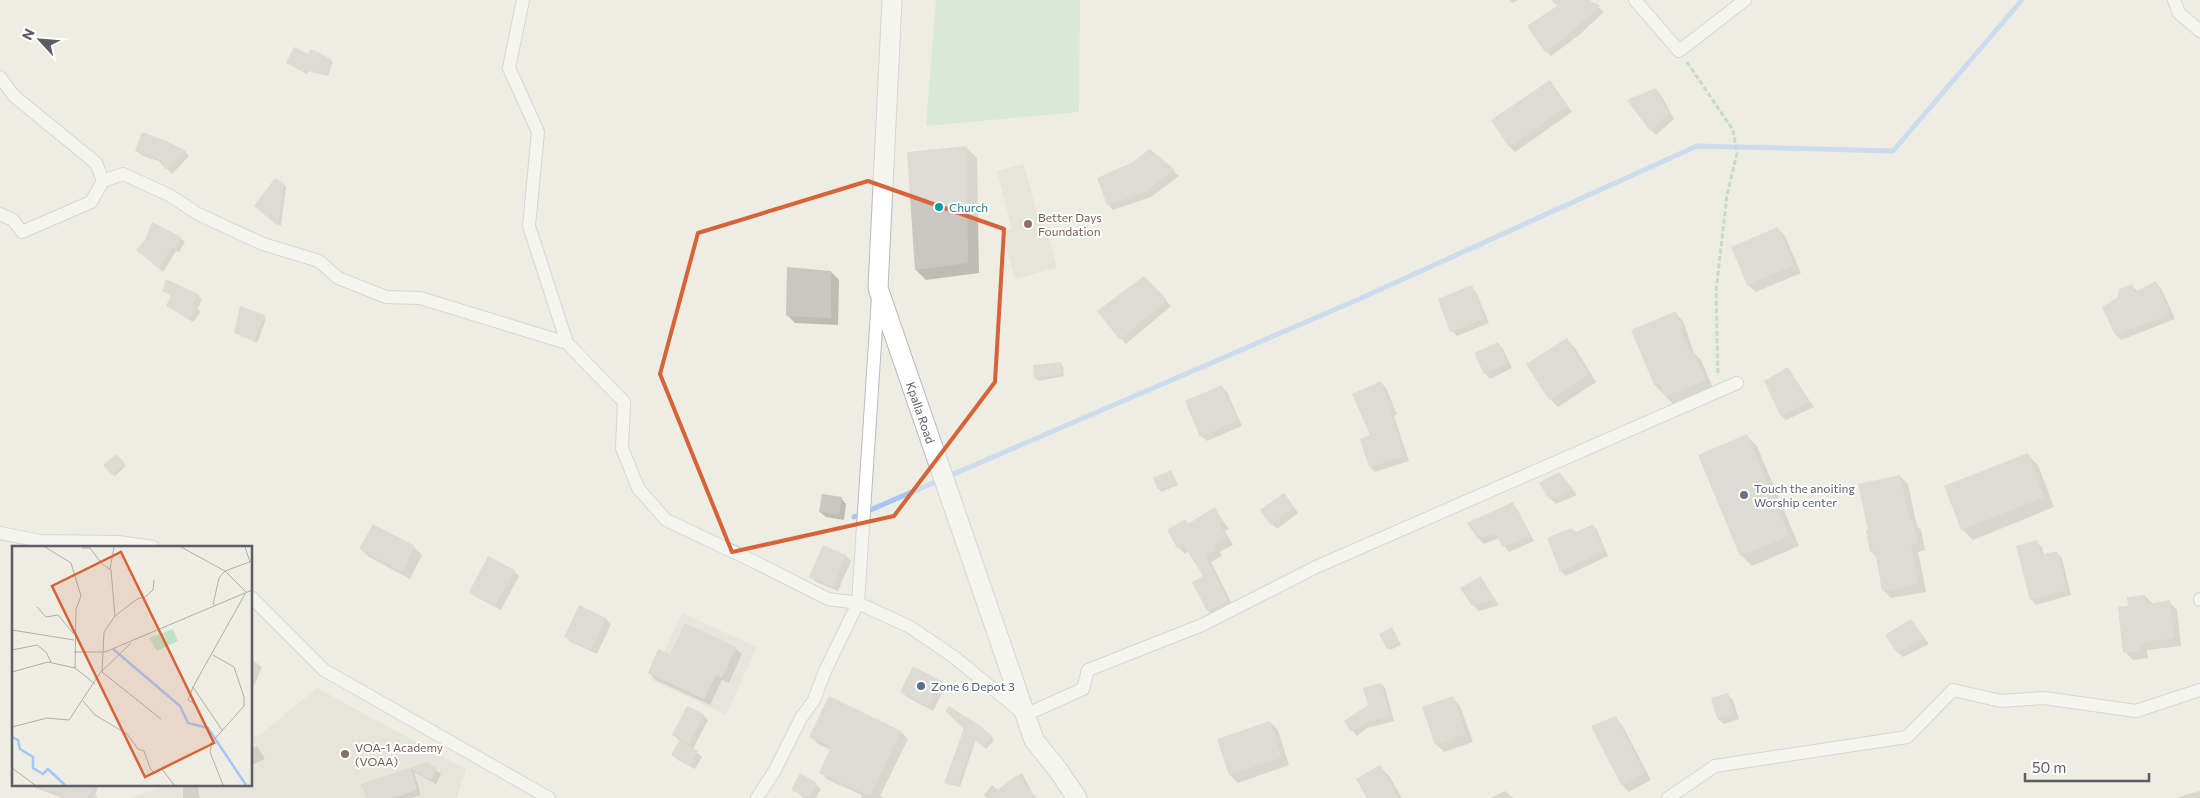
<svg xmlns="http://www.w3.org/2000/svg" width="2200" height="798" viewBox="0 0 2200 798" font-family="Commissioner,sans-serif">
<rect width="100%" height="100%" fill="#edede3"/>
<path fill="#dfded7" d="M682,613l75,34 -31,68 -75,-35z"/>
<g fill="#dddcd1">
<path d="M1024,164l14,54 6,-1 13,51 -42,11 -13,-47 10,-3 -15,-58z"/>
<path d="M317,688l149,81 -9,29h-327l42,-14h79v-45l11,-6z"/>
</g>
<path fill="#c0e3c7" d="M936,0h144l-1,112 -153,14z"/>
<g fill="#0003">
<path d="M1509,0h9l-6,3z"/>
<path d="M1560,0h29l15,12 -25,23 -28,21 -5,-5z"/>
<path d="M309,56l21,4 3,2 -5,14 -19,-5 -2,3 -20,-11z"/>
<path d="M1549,81l23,31 -57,40 -5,-5z"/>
<path d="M1656,90l5,5 13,24 -18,16 -5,-5z"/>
<path d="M142,133l43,18 4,5 -17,18 -11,-12 -20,-7 -5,-5z"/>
<path d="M966,147l11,11 2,115 -53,7 -10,-10z"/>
<path d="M1150,151l29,25 -28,21 -38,13 -5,-6 24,-40z"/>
<path d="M284,184l2,3 -5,39 -23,-18z"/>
<path d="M1777,228l8,8 16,37 -45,19 -8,-7z"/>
<path d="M180,238l5,4 -6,10 -3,-1 -13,21 -21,-18z"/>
<path d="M831,272l8,8 -1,45 -43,-2 -8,-8z"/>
<path d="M1144,278l27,28 -45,38 -27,-33z"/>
<path d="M167,280l31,15 4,5 -5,9 4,3 -8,10 -26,-16 5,-9 -8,-7z"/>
<path d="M2156,283l5,5 14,31 -54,21 -5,-5 -12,-27 28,-22 6,6z"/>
<path d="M1471,287l5,5 13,31 -32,13 -5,-5z"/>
<path d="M1675,313l8,8 11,32 7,7 12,28 -39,17 -19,-20 -23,-54z"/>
<path d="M264,316l2,3 -9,24 -22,-11z"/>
<path d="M1567,340l8,8 21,34 -38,25 -8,-8z"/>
<path d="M1498,344l5,5 9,19 -22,11 -5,-6z"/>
<path d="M1060,364l3,2 1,10 -26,5 -2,-3z"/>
<path d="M1787,368l27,39 -28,13 -5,-5 -16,-34z"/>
<path d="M1381,383l5,5 11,26 -3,2 15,45 -34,11 -5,-5 1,-31z"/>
<path d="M1222,387l5,5 15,34 -35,15 -6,-5z"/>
<path d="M1747,436l10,10 42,100 -47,20 -11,-11z"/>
<path d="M116,455l10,11 -11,10 -10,-11z"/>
<path d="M2027,455l11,10 16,42 -81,33 -11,-11z"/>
<path d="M1171,471l7,14 -17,7 -6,-13z"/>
<path d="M1900,476l8,8 9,42 4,4 4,20 -7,2 8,40 -35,6 -8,-8 -6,-32 -6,-7 -1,-20z"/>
<path d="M1564,479l13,16 -21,9 -5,-5z"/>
<path d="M841,498l5,6 -2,16 -18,-3 -6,-5z"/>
<path d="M1289,500l9,13 -21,16 -5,-5z"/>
<path d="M1512,504l5,5 17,32 -25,11 -10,-14 -15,6 -5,-5z"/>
<path d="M1214,509l15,20 -4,2 8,14 -13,7 2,4 -11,6 23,46 -19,10 -7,-7 -14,-29 11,-5 -16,-26 -4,3 -7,-7 7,-27 4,4z"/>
<path d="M373,525l41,22 8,8 -12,24 -41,-22 -8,-8z"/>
<path d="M1592,525l5,5 11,26 -42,20 -5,-5 15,-38z"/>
<path d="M2036,542l6,5 2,9 12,-3 6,5 9,37 -35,10 -5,-6z"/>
<path d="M846,556l5,5 -13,30 -22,-9 -6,-5z"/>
<path d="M514,571l5,5 -18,34 -25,-13 -6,-5z"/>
<path d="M1481,578l18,27 -20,6 -6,-6z"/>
<path d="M2145,596l8,8 16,-2 8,8 4,36 -34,4 1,8 -15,2 -8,-8 4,-45z"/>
<path d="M580,607l26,12 5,5 -14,30 -26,-12 -5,-5z"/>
<path d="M1911,621l18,23 -26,13 -5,-5z"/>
<path d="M1394,631l7,14 -11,5 -2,-2z"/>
<path d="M735,648l7,6 -13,29 -7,-3 -12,25 -54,-25 -7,-7 22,-17z"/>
<path d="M251,659l11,8 -9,21 -2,-1z"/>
<path d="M940,682l5,5 -12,24 -26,-14 -5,-5z"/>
<path d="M1381,684l4,4 9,33 -27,7 -10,8 -11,-14 23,-17z"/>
<path d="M1727,694l6,6 6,19 -15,5 -6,-5 -5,-20z"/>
<path d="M830,697l71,35 7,7 -28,57 3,2h-22l1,-3 -34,-15 -7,-8 10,-22 -13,-6 -7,-7z"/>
<path d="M1452,698l8,8 13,36 -29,10 -8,-8z"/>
<path d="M703,715l5,5 -15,29 9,8 -7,12 -17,-9 -5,-5 7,-14 -7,-6z"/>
<path d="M1615,718l7,7 29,55 -22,12 -7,-7 -29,-58z"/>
<path d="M1270,722l8,8 11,35 -51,18 -8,-8 -11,-35z"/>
<path d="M981,728l13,12 -8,9 -10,-10 -16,48 -12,-3 -2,-2z"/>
<path d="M257,746l8,13 -11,5 -3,-3v-12z"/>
<path d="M427,764l14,10 -5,10 -22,-12 7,23 -10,3h-44l-4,-13z"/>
<path d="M14,766v13l-4,-3z"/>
<path d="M1380,767l10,10 12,21h-34z"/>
<path d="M1022,773l13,25h-48l-3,-3 8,-10 7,6z"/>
<path d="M25,784h74l-4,12 3,2h-35z"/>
<path d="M183,784h14l3,14h-17z"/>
<path d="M816,784l5,5 -5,9h-12l-11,-9z"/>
<path d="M1505,791l8,7h-23z"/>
<path d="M2200,791v7h-25z"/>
</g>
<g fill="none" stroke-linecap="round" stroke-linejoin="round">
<path stroke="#a6c6fa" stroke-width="5" d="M854,517l503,-217 340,-154 196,5 129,-151"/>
</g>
<g fill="#c8c7c0">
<path d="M1551,0h38l11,6 -26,24 -29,22 -18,-26 30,-20z"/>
<path d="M294,47l14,7 3,-5 20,10 -5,16 -20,-6 -1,3 -19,-9z"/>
<path d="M1550,80l18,26 -59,41 -18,-27z"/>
<path d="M1656,88l13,25 -19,18 -23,-31z"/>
<path d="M142,132l22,8 21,10 -19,20 -9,-11 -22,-8z"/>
<path d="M967,146l1,117 -53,7 -8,-118z"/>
<path d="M1150,149l25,21 -30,22 -38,13 -10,-27 34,-15z"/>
<path d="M275,178l9,5 -6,43 -24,-20z"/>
<path d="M152,222l29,15 -6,12 -4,-2 -12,21 -23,-18 9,-10z"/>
<path d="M1778,227l16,38 -47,20 -16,-38z"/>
<path d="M787,267l44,4v47l-45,-2z"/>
<path d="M1144,276l23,24 -47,40 -23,-29z"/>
<path d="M166,279l32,15 -5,10 4,3 -8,12 -23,-13 5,-11 -9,-4z"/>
<path d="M2156,281l15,33 -56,21 -13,-28 16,-10 1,-8 14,-5 1,8z"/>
<path d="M1472,285l13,33 -35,14 -12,-33z"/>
<path d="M240,306l25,9 -11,26 -20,-8z"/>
<path d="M1676,311l7,17 -3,1 10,23 3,-1 13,29 -41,17 -6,-14 -5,2 -23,-55z"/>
<path d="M1567,338l22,36 -40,26 -23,-36z"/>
<path d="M1498,342l10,21 -24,11 -10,-21z"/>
<path d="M1061,362l1,12 -28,5 -1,-14z"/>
<path d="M1788,367l22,35 -30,13 -16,-34z"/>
<path d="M1381,381l12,28 -3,1 14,46 -35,11 -9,-28 10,-4 -18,-41z"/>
<path d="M1222,385l16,36 -38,16 -15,-36z"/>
<path d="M1747,434l42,102 -49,20 -42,-101z"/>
<path d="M2028,453l16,44 -83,33 -17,-44z"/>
<path d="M116,454l9,9 -13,12 -9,-10z"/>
<path d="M1171,470l6,13 -19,7 -5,-12z"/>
<path d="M1559,472l14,17 -23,11 -11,-17z"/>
<path d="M1900,475l10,46h3l5,21 -7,2 7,40 -36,7 -7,-40 -5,1 -4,-22h2l-10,-46z"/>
<path d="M1284,493l10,14 -23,18 -11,-15z"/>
<path d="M822,494l20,3 -3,18 -20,-3z"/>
<path d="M1513,502l17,34 -27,11 -8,-14 -17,6 -11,-16z"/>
<path d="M1215,507l8,14 -4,3 8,13 -13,8 2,4 -11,6 23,46 -21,10 -15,-29 11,-6 -20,-32 -6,4 -10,-18 18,-11 3,5z"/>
<path d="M373,524l42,22 -13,26 -43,-23z"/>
<path d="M1593,524l11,27 -44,21 -13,-34 24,-10 5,4z"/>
<path d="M2037,540l4,15 16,-4 10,39 -37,10 -14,-54z"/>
<path d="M823,545l23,10 -13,32 -24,-10z"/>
<path d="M488,556l27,14 -20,36 -26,-14z"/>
<path d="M1481,576l14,24 -23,6 -12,-18z"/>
<path d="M2145,595l2,9 23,-4 4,38 -34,5 1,7 -18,3 -5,-46 10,-1 -1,-9z"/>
<path d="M579,605l27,13 -15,32 -27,-13z"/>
<path d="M1911,619l14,19 -28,15 -12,-18z"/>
<path d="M685,623l51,24 -14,31 -6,-3 -12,24 -56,-26 10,-24 12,5z"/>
<path d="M1392,627l7,15 -12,7 -8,-15z"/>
<path d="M913,666l28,15 -13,25 -28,-14z"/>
<path d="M1381,683l9,33 -27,8 -12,8 -7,-11 24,-16 -5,-17z"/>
<path d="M1728,693l6,21 -17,5 -6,-21z"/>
<path d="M829,696l72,35 -31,65 -51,-23 12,-26 -22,-10z"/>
<path d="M1453,696l13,38 -31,11 -13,-38z"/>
<path d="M687,706l17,8 -15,30 -17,-9z"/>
<path d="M949,706l33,21 11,10 -10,10 -9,-8 -16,47 -14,-3 19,-52v-3l-18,-17z"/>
<path d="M1616,716l29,57 -24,12 -30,-59z"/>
<path d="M1270,721l12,36 -53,18 -12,-36z"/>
<path d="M679,741l19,10 -8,14 -19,-10z"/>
<path d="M427,762l10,6 -6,12 -20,-11 6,21 -24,8h-27l-5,-14z"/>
<path d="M1380,765l19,33h-32l-11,-19z"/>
<path d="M800,773l17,10 -9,15 -17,-8z"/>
<path d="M1017,775l20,23h-50z"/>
<path d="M37,784h56l-5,14h-27l1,-3 -25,-9z"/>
</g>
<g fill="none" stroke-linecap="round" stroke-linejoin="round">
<defs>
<g id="street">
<path d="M1635,0l44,51 66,-51"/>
<path d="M2174,0l5,13 21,18"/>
<path d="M0,77l14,19 82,67 7,18"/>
<path d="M0,214l13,6 9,12 69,-30 12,-21 20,-7 46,21 29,19 65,30 56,17 19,17 48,19 34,1 147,45 -38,-117 9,-94 -29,-64 14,-68"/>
<path d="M567,343l57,59 -2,46 16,40 28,32 89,42 73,37 30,4 52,24 44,30 71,58 58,-26 5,-19 114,-45 114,-58 421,-184"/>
<path d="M0,533l40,8 78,1 35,5"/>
<path d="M251,597l73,73 225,128"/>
<path d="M2200,599v1"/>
<path d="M757,798l18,-28 26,-52 13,-18 11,-29 33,-68 20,-306"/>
<path d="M1668,798l47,-32 192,-29 46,-47 48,11 43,-3 92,13 64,-21"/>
</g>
<g id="secondary">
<path id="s1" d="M892,0l-14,288 156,452 24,30 19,28"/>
</g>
</defs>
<use href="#street" stroke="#babbc1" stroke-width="14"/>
<use href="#secondary" stroke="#b8bac0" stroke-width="21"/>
<path stroke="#9ac3ae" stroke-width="3" stroke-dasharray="5 2.5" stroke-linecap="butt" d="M1687,62l46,68 4,23 -10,42 -11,96 2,85"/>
<use href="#street" stroke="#fff" stroke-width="12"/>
<use href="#secondary" stroke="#fff" stroke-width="19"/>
</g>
<path d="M0 0H2200V798H0ZM868,181l136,48 -9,153 -101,134 -162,36 -72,-178 38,-141z" fill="#edede3" fill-opacity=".55" fill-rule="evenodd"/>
<path fill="none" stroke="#d86339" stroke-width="4" stroke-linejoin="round" d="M868,181l136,48 -9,153 -101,134 -162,36 -72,-178 38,-141z"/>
<circle fill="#0f9aa8" stroke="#fff" stroke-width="2" cx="939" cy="207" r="5"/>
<g fill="#8d6e63" stroke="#fff" stroke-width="2">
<circle cx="1028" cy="224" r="5"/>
<circle cx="345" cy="754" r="5"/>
</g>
<circle fill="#6b7280" stroke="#fff" stroke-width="2" cx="1744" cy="495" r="5"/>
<circle fill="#5c6f8a" stroke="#fff" stroke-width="2" cx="921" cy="686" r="5"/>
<g text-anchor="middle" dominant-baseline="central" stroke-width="4" stroke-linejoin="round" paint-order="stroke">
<g font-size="12" fill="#0d838f" stroke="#fff" text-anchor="start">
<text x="949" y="207">Church</text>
</g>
<g font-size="12" fill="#785e54" stroke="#fff" text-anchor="start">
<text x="1038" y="217">Better Days<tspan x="1038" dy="14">Foundation</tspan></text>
<text x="355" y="747">VOA-1 Academy<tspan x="355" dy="14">(VOAA)</tspan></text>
</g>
<g font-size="12" fill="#5b5d63" stroke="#fff">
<text stroke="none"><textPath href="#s1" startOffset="420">Kpalla Road</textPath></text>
</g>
<g font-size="12" fill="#5b616d" stroke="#fff" text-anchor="start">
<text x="1754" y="488">Touch the anoiting<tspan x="1754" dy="14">Worship center</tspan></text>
</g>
<g font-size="12" fill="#4e5e75" stroke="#fff" text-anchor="start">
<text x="931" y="686">Zone 6 Depot 3</text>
</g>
</g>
<g transform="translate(12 546)">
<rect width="240" height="240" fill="#edede3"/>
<path d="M161,83l5,12 -21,10 -8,-13z" fill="#c0e3c7"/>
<path fill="none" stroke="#a6c6fa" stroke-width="2.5" d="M101,103l67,57 8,17 20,5 38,57M0,191l6,3 2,9 13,8v11l10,6 5,-5 17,16"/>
<path fill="none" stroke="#afafac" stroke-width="1" d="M33,1l26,16 10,33 -5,13 -1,59 20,16M169,1l44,24 21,21M233,1l5,15M70,2h8l12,16 9,6 4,46 22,-17 8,-2 8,-7 1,-10M98,23l4,-22M201,59l6,-27 6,-7 27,-10M25,61l9,10 12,-2 16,19M103,70l-11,16 -2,40 59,47M0,84l62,10M0,104l25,-5 9,7 5,10M62,106h31l147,-62M201,109l21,12 10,30v9l-32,36 -2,10 13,33M0,126l36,-10 27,6M181,141l-5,13 9,5M71,155l12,14 32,19 11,15 6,2 6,17 4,5 8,-4 12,16M0,181l35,-9 22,2 31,-47 31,-30M210,184l-29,-43 52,-93M0,222l23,17"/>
<path fill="#d86339" fill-opacity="0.15" stroke="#d86339" stroke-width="2.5" d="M109,6l93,191 -69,34 -93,-191z"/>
<rect width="240" height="240" fill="none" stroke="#5b5d63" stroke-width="2.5"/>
</g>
<g transform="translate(40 40) rotate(296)" stroke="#ffffff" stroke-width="4" paint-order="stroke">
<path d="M0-4L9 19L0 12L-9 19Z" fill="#5b5d63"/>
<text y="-8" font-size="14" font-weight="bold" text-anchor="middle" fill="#5b5d63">N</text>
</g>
<path d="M2025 773v8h124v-8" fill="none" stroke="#5b5d63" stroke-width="2.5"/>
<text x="2032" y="773" font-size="15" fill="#5b5d63" stroke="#ffffff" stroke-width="4" paint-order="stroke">50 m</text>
</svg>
